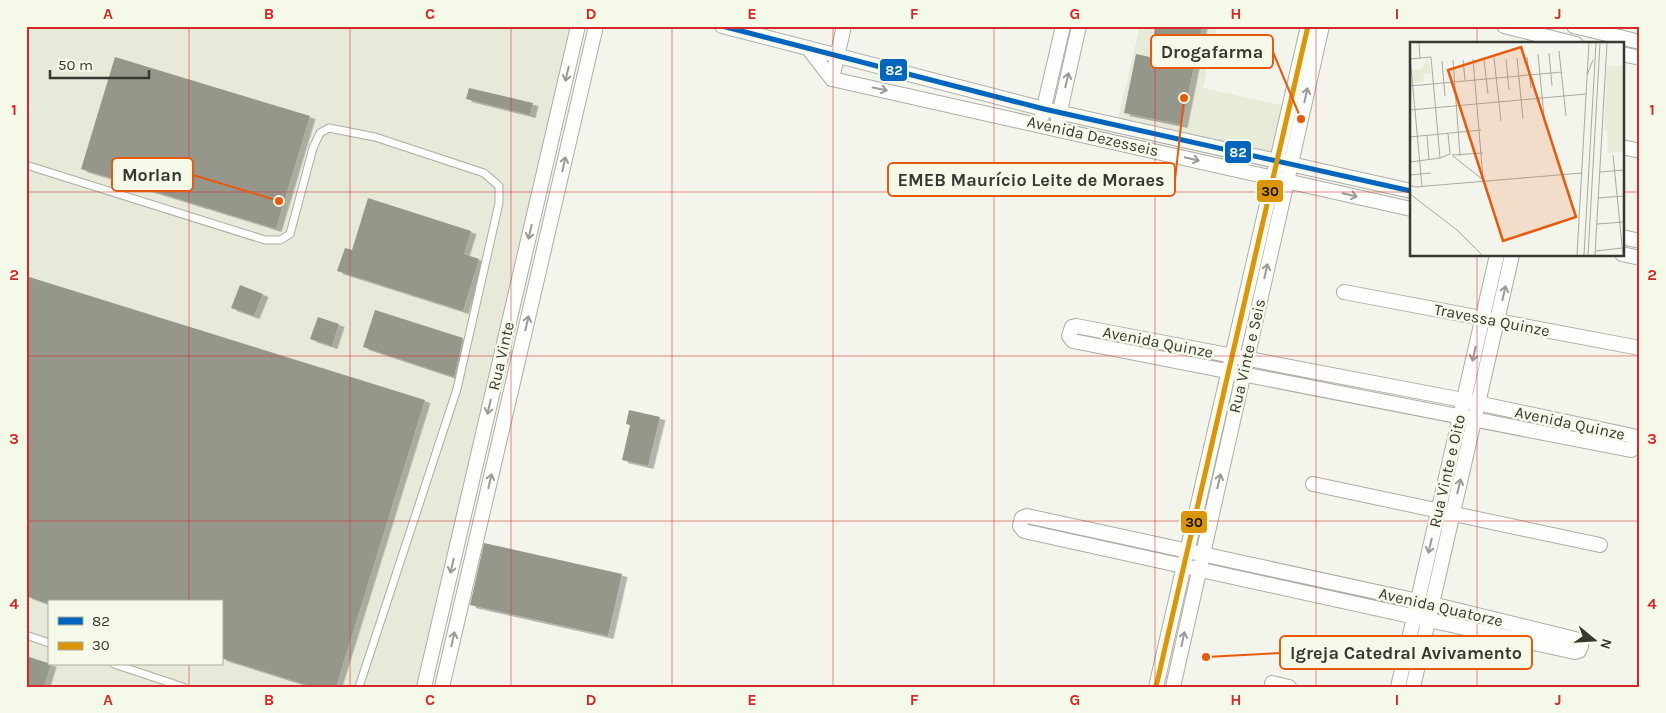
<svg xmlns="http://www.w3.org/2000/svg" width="1666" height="713" viewBox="0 0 1666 713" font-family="Karla,sans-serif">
<defs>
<filter id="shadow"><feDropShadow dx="5.5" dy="3" stdDeviation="0" flood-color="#0004"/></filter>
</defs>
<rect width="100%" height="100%" fill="#f3f5ec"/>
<g fill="#e7ead9" fill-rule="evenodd">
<path d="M26,26h545l-150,661h-395zM49,602h172v62h-172z"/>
<path d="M1140,26h77l-14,62 86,19 -12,54 -161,-35z"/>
</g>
<path fill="#e7ecd8" d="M1201,89l74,16 -10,43 -73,-17z"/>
<g fill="#95978b" filter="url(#shadow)">
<path d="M1156,26h46l-20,99 -58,-12 12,-59 14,3z"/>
<path d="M115,57l195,59 -34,113 -195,-60z"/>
<path d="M469,88l64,15 -3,12 -64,-16z"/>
<path d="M368,198l103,33 -7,23 15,5 -16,52 -126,-40 8,-23 7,2z"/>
<path d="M26,276l399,124 -89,287h-23l-92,-29v-56h-178l-17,-6z"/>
<path d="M240,285l23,9 -9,22 -23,-8z"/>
<path d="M375,310l88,28 -9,39 -91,-30z"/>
<path d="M318,317l21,7 -7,22 -22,-7z"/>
<path d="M629,410l31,7 -12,49 -26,-6 8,-35 -4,-1z"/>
<path d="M484,543l138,31 -14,62 -138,-31z"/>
<path d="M26,656l25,8 -7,23h-18z"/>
</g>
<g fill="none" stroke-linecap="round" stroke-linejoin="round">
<defs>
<g id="lane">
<path d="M26,165l239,75h15l10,-6 23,-86 7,-15 9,-5 46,9 109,36 15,13v17l-42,186 -98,298"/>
<path d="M26,635l23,8"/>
<path d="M114,664l69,23"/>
</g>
<g id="street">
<path d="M722,26l322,83 367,82"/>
<path d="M1504,26l72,18"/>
<path d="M1574,26l66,16"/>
<path d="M808,48l24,31"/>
<path d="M1622,54l18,4"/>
<path d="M832,79l579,130"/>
<path d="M832,79l12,-53"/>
<path d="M1042,116l21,-90"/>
<path d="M1058,120l21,-94"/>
<path d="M1622,147l18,4"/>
<path d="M1622,237l18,4"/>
<path d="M1622,254l18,4"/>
<path d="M1344,292l296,56"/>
<path d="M1076,326l387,74 170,36 5,9 -7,5 -558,-109 -4,-5 3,-9z"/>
<path d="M1313,484l287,61"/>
<path d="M1027,516l405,88 147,36 2,6 -2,5 -4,1 -551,-121 -4,-5 2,-8z"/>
<path d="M1272,683l17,4"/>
<path d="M424,687l154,-661"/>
<path d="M442,687l154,-661"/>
<path d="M1156,687l152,-661"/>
<path d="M1173,687l149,-661"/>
<path d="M1398,687l99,-432"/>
<path d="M1413,687l99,-432"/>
</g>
</defs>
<use href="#lane" stroke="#acada6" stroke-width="9"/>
<use href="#street" stroke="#acada6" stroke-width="16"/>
<use href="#lane" stroke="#fdfefc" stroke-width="7"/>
<use href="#street" stroke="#fdfefc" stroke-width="14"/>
<defs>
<path id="bus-1" d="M722,26l322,83 367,82"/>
<path id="bus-2" d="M1156,687l152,-661"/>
</defs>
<use href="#bus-1" stroke="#f5f9e8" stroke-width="9"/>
<use href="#bus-2" stroke="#f5f9e8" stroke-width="9"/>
<use href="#bus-1" stroke="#0065bd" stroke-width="5"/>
<use href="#bus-2" stroke="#da9608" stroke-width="5"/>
</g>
<defs><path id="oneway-shaft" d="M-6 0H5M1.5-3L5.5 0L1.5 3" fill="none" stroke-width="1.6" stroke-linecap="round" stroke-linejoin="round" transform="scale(1.25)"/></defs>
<g stroke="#9a9b97">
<use href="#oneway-shaft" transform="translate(567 74) rotate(103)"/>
<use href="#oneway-shaft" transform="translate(1067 80) rotate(-77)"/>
<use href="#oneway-shaft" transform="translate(880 89) rotate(12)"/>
<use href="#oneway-shaft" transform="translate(1306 95) rotate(-77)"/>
<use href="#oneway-shaft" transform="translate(1192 159) rotate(13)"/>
<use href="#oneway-shaft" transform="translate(564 164) rotate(-77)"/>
<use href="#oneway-shaft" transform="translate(1350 195) rotate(13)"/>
<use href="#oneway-shaft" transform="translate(530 232) rotate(103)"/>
<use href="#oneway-shaft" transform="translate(1266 271) rotate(-77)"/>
<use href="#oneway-shaft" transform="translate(1504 293) rotate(-77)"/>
<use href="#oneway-shaft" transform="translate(527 323) rotate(-77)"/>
<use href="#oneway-shaft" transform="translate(1474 354) rotate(103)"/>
<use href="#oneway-shaft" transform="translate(489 407) rotate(103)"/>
<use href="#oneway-shaft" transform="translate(490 481) rotate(-77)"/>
<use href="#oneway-shaft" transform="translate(1219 481) rotate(-77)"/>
<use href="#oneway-shaft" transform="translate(1459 486) rotate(-77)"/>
<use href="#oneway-shaft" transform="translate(1430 546) rotate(103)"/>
<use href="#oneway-shaft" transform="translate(452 566) rotate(103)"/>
<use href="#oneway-shaft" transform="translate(453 639) rotate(-77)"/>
<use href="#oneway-shaft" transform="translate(1183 639) rotate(-78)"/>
</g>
<path fill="none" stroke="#d62828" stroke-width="1" stroke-opacity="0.55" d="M189,26v576M350,26v661M511,26v661M672,26v661M833,26v661M994,26v661M1155,26v661M1316,26v661M1477,26v18M26,192h1385M1622,192h18M1477,255v432M26,356h1614M26,521h1614M189,664v23"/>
<g text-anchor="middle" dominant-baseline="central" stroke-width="5" stroke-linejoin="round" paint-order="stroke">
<g font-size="16" fill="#373832" stroke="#f5f9e8">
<text transform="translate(1093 136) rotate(13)">Avenida Dezesseis</text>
<text transform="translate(1492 320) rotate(11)">Travessa Quinze</text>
<text transform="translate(1158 342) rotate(11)">Avenida Quinze</text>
<text transform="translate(501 356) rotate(-77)">Rua Vinte</text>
<text transform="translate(1247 356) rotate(-77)">Rua Vinte e Seis</text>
<text transform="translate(1570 423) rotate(12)">Avenida Quinze</text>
<text transform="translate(1447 471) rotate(-77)">Rua Vinte e Oito</text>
<text transform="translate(1441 607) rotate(13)">Avenida Quatorze</text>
</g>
</g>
<g transform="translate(1410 42)">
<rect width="214" height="214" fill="#f3f5ec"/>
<path d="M18,16l3,15 -8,1 1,8 -11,1 -2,-13 10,-1zM197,24h17v86l-16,1 -1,-23h-3z" fill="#e7ecd8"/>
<path fill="none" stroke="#a8a9a2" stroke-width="1" d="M9,1l1,16M149,9l7,65M139,11l3,33M128,12l6,63M0,14l12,131M117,15l4,31M84,16l7,63M107,16l6,61M0,17l21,-2 9,101 -30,4M63,17l10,120M96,17l3,31M43,18l7,96M53,18l2,20M74,18l4,34M32,19l3,35M177,33l6,-15M0,44l152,-14M0,68l176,-16M17,93l2,25M0,95l71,-7M42,113l31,-2M203,113l10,100M43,114l29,23M30,116l10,-4 -2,-20M190,130l24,-2M0,133l21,-2M0,143l5,2 167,-14M0,152l47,36 25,25M188,156l26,-2M187,182l27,-2M186,209l26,-3M167,213l12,-212M174,213l12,-212M178,213l12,-212M185,213l12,-212"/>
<path fill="#e8590c" fill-opacity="0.15" stroke="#e8590c" stroke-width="2.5" d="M111,5l55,170 -73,24 -55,-171z"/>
<rect width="214" height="214" fill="none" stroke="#373832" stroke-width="2.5"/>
</g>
<path fill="none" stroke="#e8590c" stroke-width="2" d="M1301 119L1273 52M279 201L193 175M1184 98L1175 180M1206 657L1280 653"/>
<g fill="#e8590c" stroke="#f5f9e8" stroke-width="2">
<circle cx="1301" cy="119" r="5"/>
<circle cx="279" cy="201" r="5"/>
<circle cx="1184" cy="98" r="5"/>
<circle cx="1206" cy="657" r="5"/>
</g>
<g fill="#f5f9e8" stroke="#e8590c" stroke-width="2">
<rect x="1151" y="35" width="122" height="33" rx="5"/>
<rect x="112" y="158" width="81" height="33" rx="5"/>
<rect x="888" y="163" width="287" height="33" rx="5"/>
<rect x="1280" y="636" width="252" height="33" rx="5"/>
</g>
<g font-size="18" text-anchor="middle" font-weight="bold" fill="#373832">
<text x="1212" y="58">Drogafarma</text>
<text x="152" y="181">Morlan</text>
<text x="1031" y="186">EMEB Maurício Leite de Moraes</text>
<text x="1406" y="659">Igreja Catedral Avivamento</text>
</g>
<g stroke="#f5f9e8" stroke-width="2">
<rect x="879" y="58" width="29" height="24" rx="5" fill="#0065bd"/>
<rect x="1224" y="140" width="28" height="24" rx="5" fill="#0065bd"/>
<rect x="1256" y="179" width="28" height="24" rx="5" fill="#da9608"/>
<rect x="1180" y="510" width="28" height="24" rx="5" fill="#da9608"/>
</g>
<g font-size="14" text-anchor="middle" font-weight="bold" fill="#fff">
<text x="894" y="75">82</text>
<text x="1238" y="157">82</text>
</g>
<g font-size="14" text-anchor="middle" font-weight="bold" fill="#111">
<text x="1270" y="196">30</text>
<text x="1194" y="527">30</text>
</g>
<rect width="1666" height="713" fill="none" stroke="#f5f9e8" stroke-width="55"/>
<rect x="48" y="600" width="175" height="65" fill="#f5f9e8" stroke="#a9ac9f"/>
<rect x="58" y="617" width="25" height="8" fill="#0065bd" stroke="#a9ac9f"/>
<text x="92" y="626" font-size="15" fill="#373832">82</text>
<rect x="58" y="642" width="25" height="8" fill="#da9608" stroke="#a9ac9f"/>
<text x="92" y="650" font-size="15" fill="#373832">30</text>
<g transform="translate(1594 640) rotate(108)" stroke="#f5f9e8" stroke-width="4" paint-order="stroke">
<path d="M0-4L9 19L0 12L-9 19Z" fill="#373832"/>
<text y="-8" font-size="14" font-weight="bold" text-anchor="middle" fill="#373832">N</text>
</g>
<path d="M50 70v8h99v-8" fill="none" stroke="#373832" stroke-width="2.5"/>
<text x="58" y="70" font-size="15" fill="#373832" stroke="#f5f9e8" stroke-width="4" paint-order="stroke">50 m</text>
<rect x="28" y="28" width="1610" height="658" fill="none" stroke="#d62828" stroke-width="2"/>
<g font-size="16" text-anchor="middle" font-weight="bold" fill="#d62828">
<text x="108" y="19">A</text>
<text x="269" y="19">B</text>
<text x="430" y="19">C</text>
<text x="591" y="19">D</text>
<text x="752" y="19">E</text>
<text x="914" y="19">F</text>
<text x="1075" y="19">G</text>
<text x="1236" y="19">H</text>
<text x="1397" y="19">I</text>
<text x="1558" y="19">J</text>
<text x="14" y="115">1</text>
<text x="1652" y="115">1</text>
<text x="14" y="280">2</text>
<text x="1652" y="280">2</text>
<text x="14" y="444">3</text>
<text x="1652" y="444">3</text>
<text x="14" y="609">4</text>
<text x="1652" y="609">4</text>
<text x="108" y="705">A</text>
<text x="269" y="705">B</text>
<text x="430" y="705">C</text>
<text x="591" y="705">D</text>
<text x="752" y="705">E</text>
<text x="914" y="705">F</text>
<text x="1075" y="705">G</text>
<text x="1236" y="705">H</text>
<text x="1397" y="705">I</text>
<text x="1558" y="705">J</text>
</g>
</svg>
